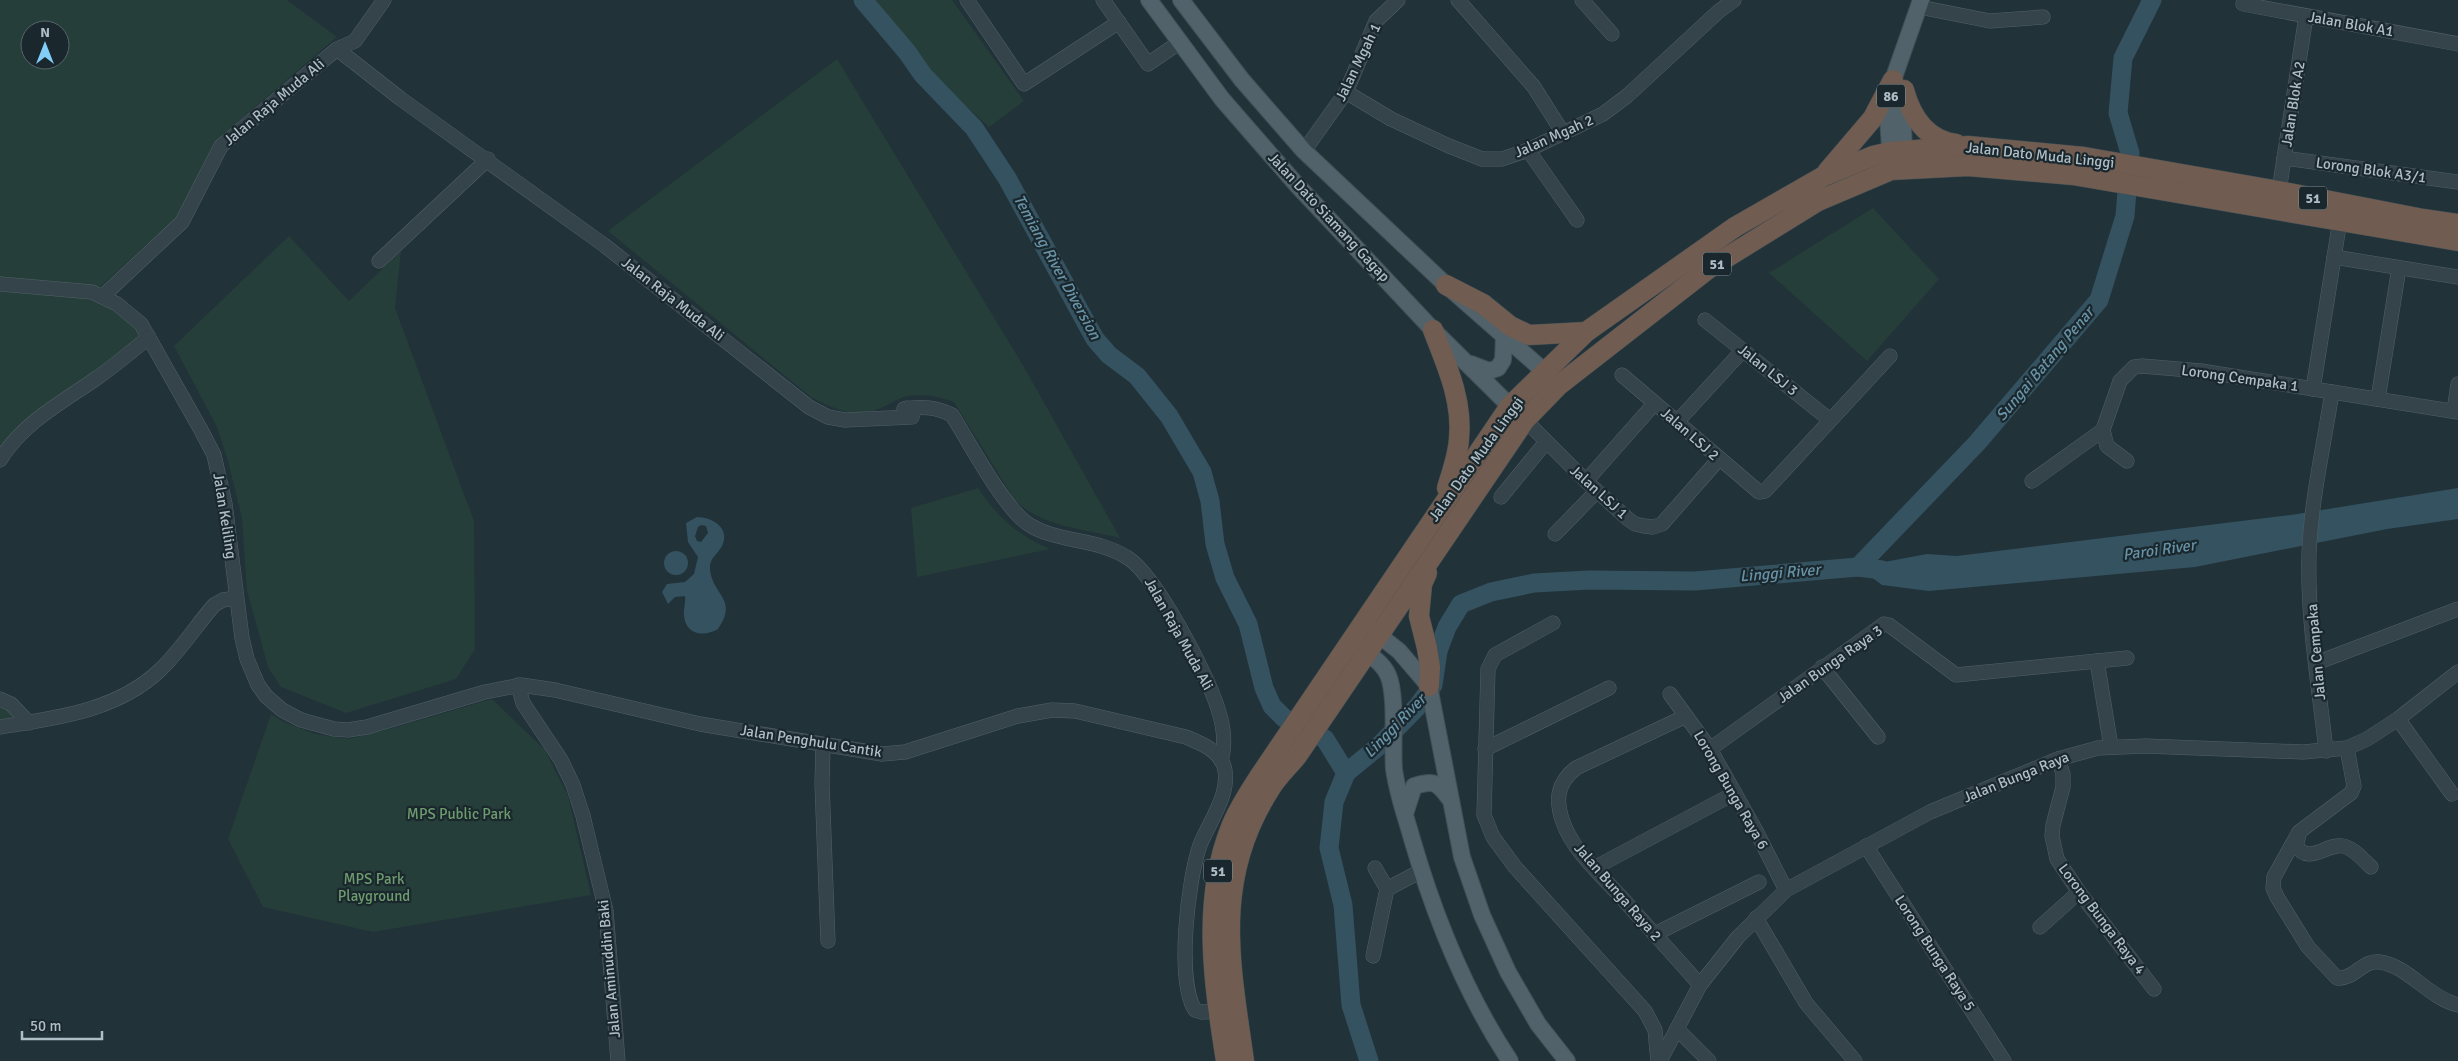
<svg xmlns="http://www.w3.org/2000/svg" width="2458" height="1061" viewBox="0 0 2458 1061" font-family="Signika,sans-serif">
<rect width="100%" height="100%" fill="#213239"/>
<g fill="#263e39" fill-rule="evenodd">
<path d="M0,0h287l50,37 -122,104 -37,75 -79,72 -99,-8zM30,30h30v30h-30z"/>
<path d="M873,0h79l72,101 -35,26 -60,-54 -21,-32 -32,-34z"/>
<path d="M837,59l187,308 96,171c-36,-9 -80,-11 -106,-39l-60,-97c-18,-6 -35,-10 -53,-4 -9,4 -18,10 -28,13 -22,6 -44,-4 -62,-14l-203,-166z"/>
<path d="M1873,208l66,71 -72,82 -98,-88z"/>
<path d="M289,236l60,65 52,-50 -6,57 79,213 1,128 -19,30 -110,34 -65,-26 -13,-20 -21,-76 -5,-72 -14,-58 -11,-34 -43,-81z"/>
<path d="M0,286l100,12 43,36 -143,121z"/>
<path d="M978,488c18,28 41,48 72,61l-133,28 -6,-69z"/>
<path d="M492,699l53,51 23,46 23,99 -218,37 -110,-25 -35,-68 43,-125 13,8 31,12 34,5 40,-10z"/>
<path d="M0,706l11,6v7l-11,1z"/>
</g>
<g fill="#355261" fill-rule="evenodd">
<path d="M2458,488v31l-71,10 -192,38 -266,24 -47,-6 -24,-18 69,-13 30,2 334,-41z"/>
<path d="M697,517c15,0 34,11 25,29 -4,8 -13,12 -12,23 2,26 29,30 8,60 -14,8 -32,6 -34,-13 -1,-7 2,-13 1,-20l-10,1 -7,7 -6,-12 5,-8 18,-2 9,-8 4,-17 -10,-15 -2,-19zM701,525l5,1 2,7 -7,9 -4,-1 -2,-5 3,-9z"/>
<circle cx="676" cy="563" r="12"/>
</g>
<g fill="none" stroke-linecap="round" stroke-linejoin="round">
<g stroke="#355261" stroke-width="19">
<path d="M863,0l44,52 16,23 51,53 33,50 88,161 14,16 28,21 32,40 33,56 8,29 5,43 10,34 23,46 16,64 8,18 12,12 41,21 21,34"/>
<path d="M1858,567l119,-124 122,-143 26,-84 5,-63 -12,-40 5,-55 29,-58"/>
<path d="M1369,1061l-18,-56 -8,-100 -14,-57 5,-46 12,-29 34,-28 37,-38 16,-22 5,-34 9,-24 14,-23 30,-12 43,-9 55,-3 106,1 163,-14 24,3"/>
</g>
<defs>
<g id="minor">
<path d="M967,0l57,84 95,-62"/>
<path d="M1103,0l45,64 32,-22"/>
<path d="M1458,0l76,87 29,46"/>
<path d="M1582,0l30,34"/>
<path d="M2243,4l215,40"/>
<path d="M1919,7l71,14 53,-4"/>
<path d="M337,49l64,50 203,146 205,162 19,10 17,3 67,-3 2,-7 -7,-2"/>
<path d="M1346,92l45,27 58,27 33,13h20l26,-9 75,-36 24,-18 92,-85 15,-11"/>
<path d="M1528,150l49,70"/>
<path d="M1304,151l42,-59 30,-71 22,-21"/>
<path d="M2284,158l174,24"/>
<path d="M2279,191l27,-175"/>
<path d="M2334,257l124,20"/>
<path d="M379,261l109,-102"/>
<path d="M0,284l92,8 25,12 24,20 60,106 13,25 11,49 17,134 5,21 11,26 8,11 16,14 19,10 33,9 14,1 19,-3 118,-35 36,-7 34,5 145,34 182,30 23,-2 113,-36 34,-6 23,1 111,26c14,6 33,13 38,29 8,26 -15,56 -24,79 -12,34 -24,135 -5,165l7,2 26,-1"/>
<path d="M103,296l79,-74 39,-76 116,-97 18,-8 29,-41"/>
<path d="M1705,320l125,100"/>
<path d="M1622,375l137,117 6,-1 125,-135"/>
<path d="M2313,389l27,-169"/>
<path d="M2378,399l21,-131"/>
<path d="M904,409c18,-3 32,-2 48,6 17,27 52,93 76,109 29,19 70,14 100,34 28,18 80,117 90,151 6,18 8,35 3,52"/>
<path d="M2454,411l4,-27"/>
<path d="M1525,420l61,61 42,38 7,5 9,2 9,1 9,-3 57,-65"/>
<path d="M1677,422l66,-72"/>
<path d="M0,460c22,-36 59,-56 94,-80 19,-13 37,-28 55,-43"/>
<path d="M2127,461l-20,-15 -4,-16 17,-49 14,-14 8,-1 59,5 257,41"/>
<path d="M1586,481l69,-78"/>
<path d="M2032,481l71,-51"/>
<path d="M1501,497l45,-55"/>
<path d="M1555,534l42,-43"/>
<path d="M1553,623l-58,32 -7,14 -4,146 9,22 22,30 130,144 10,19 3,31"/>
<path d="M2097,661l14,86"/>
<path d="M2316,663l142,-54"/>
<path d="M1822,667l56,70"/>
<path d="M518,685l5,18 38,57 12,25 10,31 23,95 12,150"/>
<path d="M1670,694l40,55 46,82 30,59"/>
<path d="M0,699l11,5 18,19"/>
<path d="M1686,716l-110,52c-19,15 -21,32 -13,54 10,29 38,53 58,75 26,29 53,58 79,88"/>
<path d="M2398,719l54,75"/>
<path d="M0,727c56,-9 117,-16 160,-57 20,-19 36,-44 54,-65l9,-5 13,-2"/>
<path d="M823,745l-1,39 6,157"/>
<path d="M2347,748l7,38 -3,7 -52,39 -25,45 -1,11 4,9 31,50 29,31c17,2 26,-19 43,-16 28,4 49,36 78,43"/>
<path d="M1485,749l124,-61"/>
<path d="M1710,749l174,-125 5,1 67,50 171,-17"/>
<path d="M2326,751c-7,-65 -19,-132 -17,-197 2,-54 15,-109 23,-162"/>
<path d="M2058,759l5,15v13l-10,38 -1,11 5,23 22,33 75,97"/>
<path d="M2299,835l-3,10c12,21 31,-2 47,1 11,2 20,14 28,21"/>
<path d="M1866,846l138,215"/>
<path d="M1375,868l12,21"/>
<path d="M1594,868l141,-75"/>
<path d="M1756,918l50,85 49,58"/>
<path d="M2040,927l39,-35"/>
<path d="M1655,934l104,-52"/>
<path d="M1373,956l14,-67 34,-18"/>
<path d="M1677,1029l32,32"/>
<path d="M1660,1061l40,-76 38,-48 48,-47 144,-78 128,-53 40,-11 47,-2 158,6 44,-4 20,-9 31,-20 60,-47"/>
</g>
<g id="major">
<path d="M1149,0l73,99 74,85 137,146 85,84"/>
<path d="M1181,0l61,80 62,71 142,134 107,94"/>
<path d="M1904,90l-2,22 3,51"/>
<path d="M1891,163l-3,-45 5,-38 28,-80"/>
<path d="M1471,364l18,7 9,-3 5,-8 1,-24"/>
<path d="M1370,628l29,23 30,35 33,171 20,58 26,57 30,52 29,37"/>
<path d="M1358,647c11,7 25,16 30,28 9,20 4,70 6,94 3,24 12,48 18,70 23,79 53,154 98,222"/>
<path d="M1405,814l9,-28c20,-6 23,-4 35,12"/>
</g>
<g id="highway">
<path d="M1904,90c7,26 22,50 52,54"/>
<path d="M1827,172l46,-54 20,-38"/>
<path d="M1446,285l37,19 27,22 19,9 57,-3"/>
<path d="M1433,330c13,34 30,70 26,109 -1,16 -7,33 -12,49"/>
<path d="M1427,573l-5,11 -3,32 8,32 3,19 -1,19"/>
<path d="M1226,1061c-12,-77 -25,-159 5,-234 7,-18 18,-34 28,-50l251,-371 76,-74 149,-105 89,-51 49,-20 17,-4 78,-6 116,11 195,34 144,28 35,5"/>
<path d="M1244,1061c-14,-99 -32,-182 26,-272 7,-12 18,-22 27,-33l228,-336 34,-35 149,-116 110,-68 73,-31 77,-4 105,9 385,66"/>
</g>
</defs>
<use href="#minor" stroke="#526167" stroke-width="15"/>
<use href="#major" stroke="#414f56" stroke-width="18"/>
<use href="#highway" stroke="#3f4e54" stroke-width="21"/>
<use href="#minor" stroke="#35434a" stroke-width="14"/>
<use href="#major" stroke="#52626a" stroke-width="16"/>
<use href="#highway" stroke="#705c51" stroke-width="20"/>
</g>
<g text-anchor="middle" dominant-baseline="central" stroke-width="4.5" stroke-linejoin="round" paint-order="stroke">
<g fill="#1a282e" stroke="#829198" stroke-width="1">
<rect x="1877" y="84.5" width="28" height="23" rx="4"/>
<rect x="2299" y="186.5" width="28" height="23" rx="4"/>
<rect x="1703" y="252.5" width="28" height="23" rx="4"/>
<rect x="1204" y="859.5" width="28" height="23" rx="4"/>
</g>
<g font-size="14" font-weight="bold" fill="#afbec6">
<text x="1891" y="96">86</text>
<text x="2313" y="198">51</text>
<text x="1717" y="264">51</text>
<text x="1218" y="871">51</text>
</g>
<g font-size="15" fill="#afbec6" stroke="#1a282e">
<text transform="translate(2351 24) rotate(10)">Jalan Blok A1</text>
<text transform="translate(1358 62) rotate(-64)">Jalan Mgah 1</text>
<text transform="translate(274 102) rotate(-40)">Jalan Raja Muda Ali</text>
<text transform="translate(2293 104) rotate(-81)">Jalan Blok A2</text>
<text transform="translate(1554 136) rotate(-24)">Jalan Mgah 2</text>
<text transform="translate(2040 155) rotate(6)">Jalan Dato Muda Linggi</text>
<text transform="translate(2371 170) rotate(8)">Lorong Blok A3/1</text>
<text transform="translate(1329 217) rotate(47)">Jalan Dato Siamang Gagap</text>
<text transform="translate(673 299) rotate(38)">Jalan Raja Muda Ali</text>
<text transform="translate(1768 370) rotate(39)">Jalan LSJ 3</text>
<text transform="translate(2240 378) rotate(8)">Lorong Cempaka 1</text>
<text transform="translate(1690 434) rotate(41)">Jalan LSJ 2</text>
<text transform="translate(1476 459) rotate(-54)">Jalan Dato Muda Linggi</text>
<text transform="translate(1599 492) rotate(42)">Jalan LSJ 1</text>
<text transform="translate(225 516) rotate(81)">Jalan Keliling</text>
<text transform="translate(1179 634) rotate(61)">Jalan Raja Muda Ali</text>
<text transform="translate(2316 652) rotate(-95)">Jalan Cempaka</text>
<text transform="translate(1830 664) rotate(-35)">Jalan Bunga Raya 3</text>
<text transform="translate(811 741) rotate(9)">Jalan Penghulu Cantik</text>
<text transform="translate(2016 777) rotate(-22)">Jalan Bunga Raya</text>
<text transform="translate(1731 790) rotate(60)">Lorong Bunga Raya 6</text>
<text transform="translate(1618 892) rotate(49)">Jalan Bunga Raya 2</text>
<text transform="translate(2102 919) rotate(53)">Lorong Bunga Raya 4</text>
<text transform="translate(1935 953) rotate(57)">Lorong Bunga Raya 5</text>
<text transform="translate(609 969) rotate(-95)">Jalan Aminuddin Baki</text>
</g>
<g font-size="15" fill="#6f9c6e" stroke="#1a282e">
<text x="459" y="814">MPS Public Park</text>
<text x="374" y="879">MPS Park<tspan x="374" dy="17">Playground</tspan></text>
</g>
<g font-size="16" font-style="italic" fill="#6892a6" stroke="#1a282e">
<text transform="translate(1057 267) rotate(61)">Temiang River Diversion</text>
<text transform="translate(2045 364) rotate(-50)">Sungai Batang Penar</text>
<text transform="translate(2159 550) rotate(-8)">Paroi River</text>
<text transform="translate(1780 573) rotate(-5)">Linggi River</text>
<text transform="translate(1395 726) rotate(-46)">Linggi River</text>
</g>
</g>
<g transform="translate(45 45)"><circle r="24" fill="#1a282e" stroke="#56646b"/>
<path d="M0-4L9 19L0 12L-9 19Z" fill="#82cef9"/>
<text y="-8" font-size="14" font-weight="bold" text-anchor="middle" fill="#afbec6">N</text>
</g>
<path d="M22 1031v8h80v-8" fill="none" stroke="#afbec6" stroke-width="2.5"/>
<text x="30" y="1031" font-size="15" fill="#afbec6" stroke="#1a282e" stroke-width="4" paint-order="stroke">50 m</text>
</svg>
